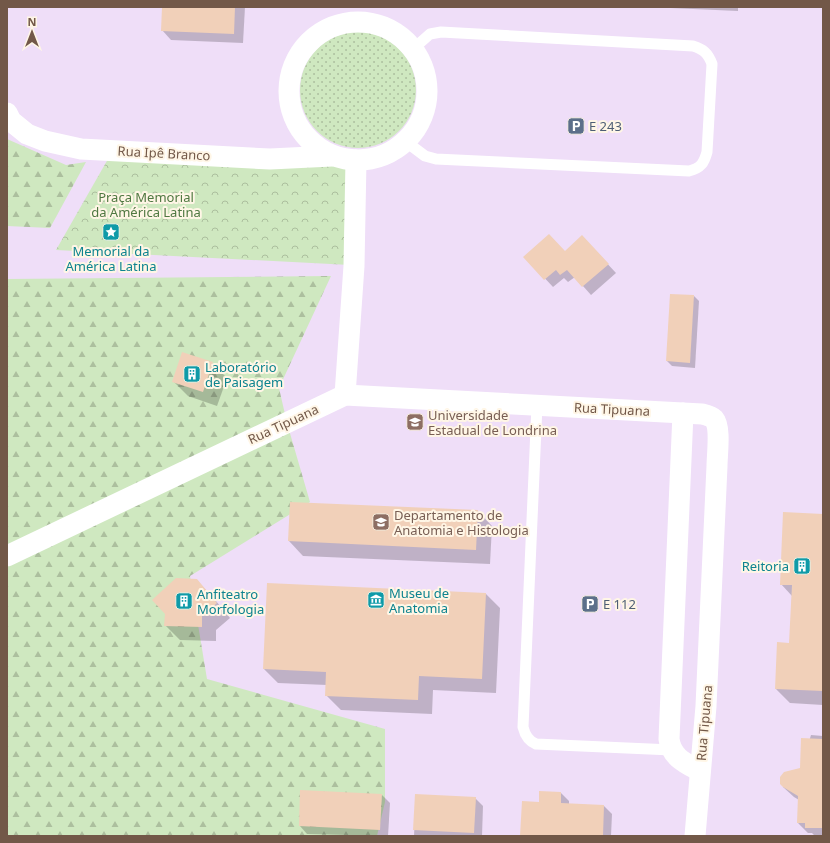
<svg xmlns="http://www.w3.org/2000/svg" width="830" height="843" viewBox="0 0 830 843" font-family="'Noto Sans',sans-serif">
<defs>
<pattern id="grass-dots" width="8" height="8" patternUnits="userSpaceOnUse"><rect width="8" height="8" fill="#cfe8c0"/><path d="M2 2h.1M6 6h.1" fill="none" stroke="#acbf9e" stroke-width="1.8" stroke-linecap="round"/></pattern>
<pattern id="forest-firs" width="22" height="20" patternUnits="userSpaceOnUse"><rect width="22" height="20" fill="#cfe8c0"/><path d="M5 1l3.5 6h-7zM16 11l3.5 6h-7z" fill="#acbf9e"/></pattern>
<pattern id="park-crowns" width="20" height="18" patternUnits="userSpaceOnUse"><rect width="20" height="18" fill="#cfe8c0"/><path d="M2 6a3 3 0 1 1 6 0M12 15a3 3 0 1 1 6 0" fill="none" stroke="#acbf9e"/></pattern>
</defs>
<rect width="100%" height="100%" fill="#fcf2e1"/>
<rect fill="#efdef8" x="7" y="7" width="816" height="829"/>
<circle fill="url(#grass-dots)" cx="358" cy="90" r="58"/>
<g fill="url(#forest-firs)">
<path d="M7,139l59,26 20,-3 -36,66 -43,-2z"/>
<path d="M331,276l-52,112 8,35 23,79 -120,74 17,103 178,50v73l-8,34h-370v-557z"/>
</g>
<path fill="url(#park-crowns)" d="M112,152l243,14 -5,99 -294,-15z"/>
<g fill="#0003">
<path d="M163,7h82l-2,36 -72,-3 -9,-10z"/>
<path d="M648,7h90v4z"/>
<path d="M590,245l26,28 -25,22 -16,-18 -7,5 -4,-4 -11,9 -28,-30 40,-5z"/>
<path d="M694,296l5,5 -4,67 -23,-2 -5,-5z"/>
<path d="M212,363l15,15 -10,28 -29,-10 -15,-15z"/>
<path d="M291,503l187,8 14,15 -2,38 -187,-8 -14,-15z"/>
<path d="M823,515v190l-33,-2 -14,-14 14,-45 2,-48 -11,-12z"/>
<path d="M196,580l15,15 19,23 -14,12v11l-36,-1 -15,-15z"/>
<path d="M486,594l14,14 -4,85 -63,-3 -1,24 -91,-4 -15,-15 1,-10 -49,-2 -14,-14z"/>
<path d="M811,735l12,1v100h-8l-3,-3h-4l-10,-10 1,-23 -5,-3 -11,-10 18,-19z"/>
<path d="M561,793l8,8v3l35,2 8,8 -1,22h-89l18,-33z"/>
<path d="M382,795l8,8 -2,33 -81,-2 -7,-8z"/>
<path d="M416,795l59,3 8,8 -1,30h-68z"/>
</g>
<g fill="#f1d0b9">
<path d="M162,7h73l-1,27 -73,-3z"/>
<path d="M549,234l16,17 17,-16 27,29 -27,23 -15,-17 -7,5 -4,-5 -12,10 -21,-23z"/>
<path d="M670,294l24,1 -4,68 -24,-2z"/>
<path d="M182,352l31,10 -10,30 -31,-10z"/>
<path d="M290,502l188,8 -2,40 -188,-9z"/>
<path d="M783,512l40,2v177l-48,-2 2,-47 12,1 3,-58h-12z"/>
<path d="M176,578l21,1 20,24 -15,13v11l-38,-1 1,-12 -13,-14z"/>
<path d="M267,583l219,10 -4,86 -63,-3 -1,24 -93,-4 1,-24 -63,-3z"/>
<path d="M801,738l22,1v89h-18v-5h-8l1,-27 -15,-9 -3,-3v-7l4,-5 16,-4z"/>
<path d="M300,790l82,4 -2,36 -81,-4z"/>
<path d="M539,791l22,1v11l43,2 -1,31h-83l2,-35 17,1z"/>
<path d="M415,794l61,3 -2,36 -61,-3z"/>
</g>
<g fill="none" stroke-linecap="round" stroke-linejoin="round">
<g stroke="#fff" stroke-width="11">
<path d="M405,141l20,15 11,3 253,12c12,-3 15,-8 18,-19l5,-88c-4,-11 -9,-15 -19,-18l-252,-14 -11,2 -17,15"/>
<path d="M537,405l-14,322c2,8 5,14 13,17l136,6"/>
</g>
<g stroke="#fff" stroke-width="21">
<circle cx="358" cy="91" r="69"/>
<path d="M7,113l4,8 16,13 18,7 36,8 189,10 62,-3"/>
<path d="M345,395l9,-129 2,-106"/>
<path d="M683,413l-14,326c2,18 16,24 31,32"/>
<path d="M7,556l338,-161 357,19c4,1 9,2 12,5 7,8 3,36 3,47l-11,240 -11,130"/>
</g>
</g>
<defs>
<symbol id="parking-square" viewBox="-11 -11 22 22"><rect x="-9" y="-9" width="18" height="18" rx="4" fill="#5c6f8a" stroke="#fff6e6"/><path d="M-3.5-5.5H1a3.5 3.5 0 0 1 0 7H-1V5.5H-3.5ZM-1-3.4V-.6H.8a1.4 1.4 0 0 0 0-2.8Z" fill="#fff"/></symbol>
<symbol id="sight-square" viewBox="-11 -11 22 22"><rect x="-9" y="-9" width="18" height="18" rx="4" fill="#0f9aa8" stroke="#fff6e6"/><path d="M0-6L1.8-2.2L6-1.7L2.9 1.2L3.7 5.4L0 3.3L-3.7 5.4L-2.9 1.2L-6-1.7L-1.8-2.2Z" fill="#fff"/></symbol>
<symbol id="building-square" viewBox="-11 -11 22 22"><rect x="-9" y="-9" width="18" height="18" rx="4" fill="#0f9aa8" stroke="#fff6e6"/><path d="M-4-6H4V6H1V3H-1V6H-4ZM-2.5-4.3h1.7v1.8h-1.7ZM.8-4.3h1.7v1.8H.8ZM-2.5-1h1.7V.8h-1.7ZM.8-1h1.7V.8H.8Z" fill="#fff"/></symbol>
<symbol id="university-square" viewBox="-11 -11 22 22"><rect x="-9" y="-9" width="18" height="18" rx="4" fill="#8d6e63" stroke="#fff6e6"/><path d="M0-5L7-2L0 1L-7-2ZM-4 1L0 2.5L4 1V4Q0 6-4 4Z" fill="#fff"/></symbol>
<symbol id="museum-square" viewBox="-11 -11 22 22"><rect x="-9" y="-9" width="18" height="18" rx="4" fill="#0f9aa8" stroke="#fff6e6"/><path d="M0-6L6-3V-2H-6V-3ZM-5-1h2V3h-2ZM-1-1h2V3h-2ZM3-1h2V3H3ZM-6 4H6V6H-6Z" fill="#fff"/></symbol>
</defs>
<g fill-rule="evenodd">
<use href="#parking-square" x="566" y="116" width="20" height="20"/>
<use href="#sight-square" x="101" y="222" width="20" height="20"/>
<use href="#building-square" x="182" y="364" width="20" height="20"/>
<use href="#university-square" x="405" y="412" width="20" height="20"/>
<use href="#university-square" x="371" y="512" width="20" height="20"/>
<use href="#building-square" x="792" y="556" width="20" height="20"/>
<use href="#museum-square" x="366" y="590" width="20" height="20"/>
<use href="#building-square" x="174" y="591" width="20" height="20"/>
<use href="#parking-square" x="580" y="594" width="20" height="20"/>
</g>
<g text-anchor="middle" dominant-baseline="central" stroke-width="4" stroke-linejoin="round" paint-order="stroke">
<g font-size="13" fill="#4e5e75" stroke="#fff6e6" text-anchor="start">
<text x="589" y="126">E 243</text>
<text x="603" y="604">E 112</text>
</g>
<g font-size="13" fill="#725848" stroke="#fff6e6">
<text transform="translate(164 153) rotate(3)">Rua Ipê Branco</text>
<text transform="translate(612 409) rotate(3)">Rua Tipuana</text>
<text transform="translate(283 424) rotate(-25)">Rua Tipuana</text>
<text transform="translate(704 723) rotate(-85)">Rua Tipuana</text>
</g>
<g font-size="13" fill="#4f7841" stroke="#fff6e6">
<text x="146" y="197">Praça Memorial<tspan x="146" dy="15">da América Latina</tspan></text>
</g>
<g font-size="13" fill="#0d838f" stroke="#fff6e6" text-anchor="start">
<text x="111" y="251" text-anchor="middle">Memorial da<tspan x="111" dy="15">América Latina</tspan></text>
<text x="205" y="367">Laboratório<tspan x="205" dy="15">de Paisagem</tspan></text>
<text x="789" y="566" text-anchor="end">Reitoria</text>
<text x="389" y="593">Museu de<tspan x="389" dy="15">Anatomia</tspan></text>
<text x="197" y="594">Anfiteatro<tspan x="197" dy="15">Morfologia</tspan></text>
</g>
<g font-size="13" fill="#785e54" stroke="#fff6e6" text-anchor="start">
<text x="428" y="415">Universidade<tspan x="428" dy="15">Estadual de Londrina</tspan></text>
<text x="394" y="515">Departamento de<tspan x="394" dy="15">Anatomia e Histologia</tspan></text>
</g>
</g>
<rect width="830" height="843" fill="none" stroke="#725848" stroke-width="16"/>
<g transform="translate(32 32)" stroke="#fff6e6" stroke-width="3" paint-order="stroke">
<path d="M0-3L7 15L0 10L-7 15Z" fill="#725848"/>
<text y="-6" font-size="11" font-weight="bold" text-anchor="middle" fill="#725848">N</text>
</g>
</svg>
